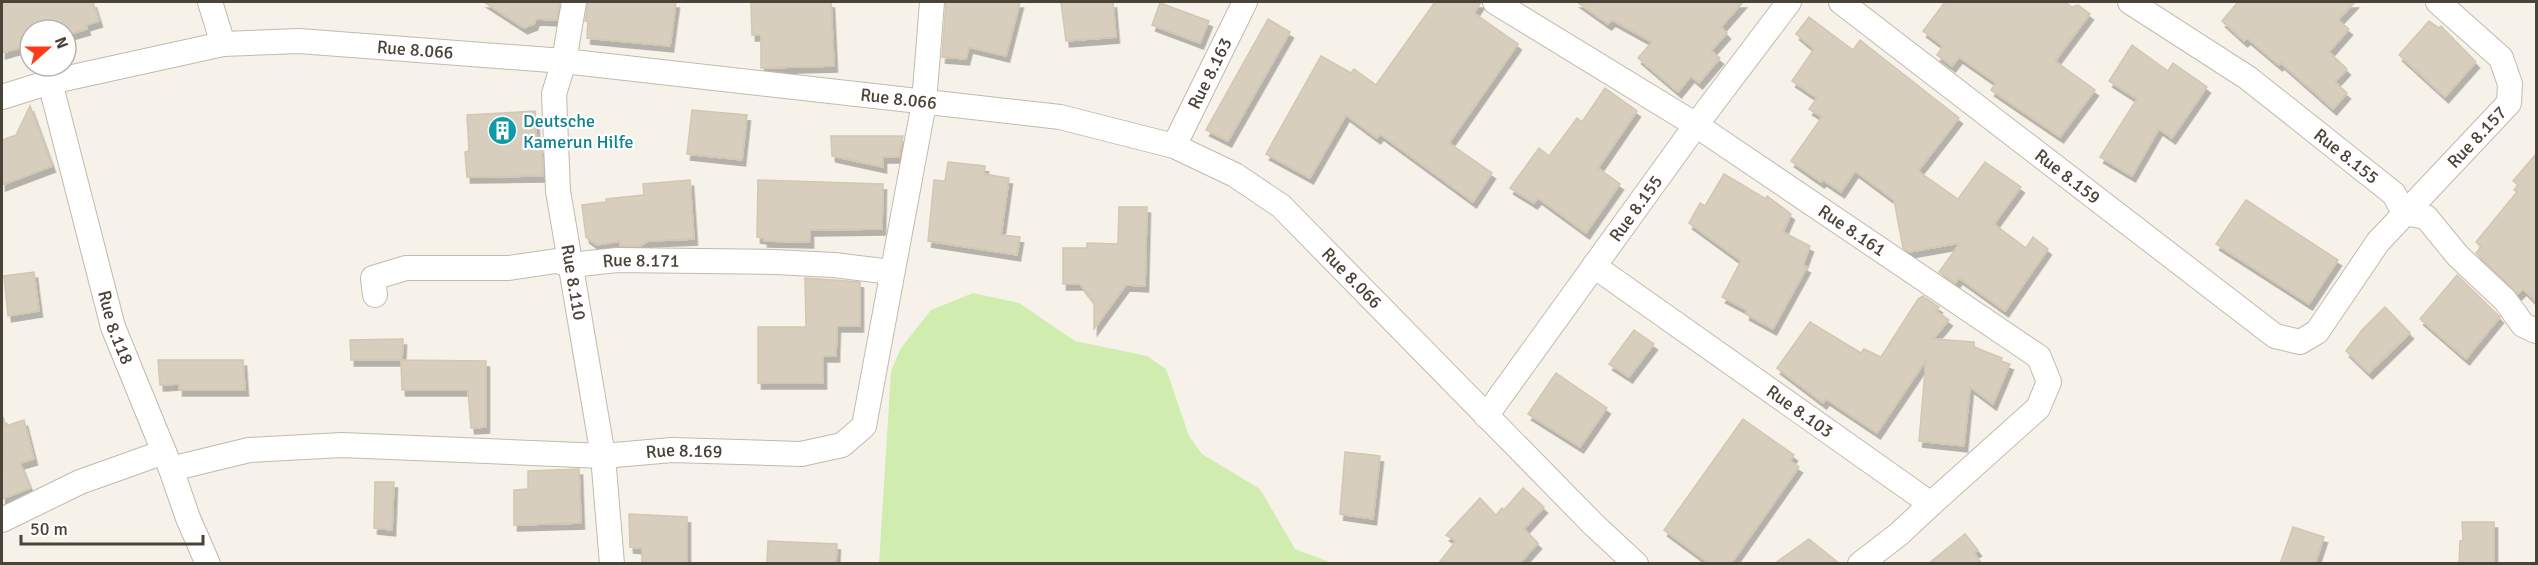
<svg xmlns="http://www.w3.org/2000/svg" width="2538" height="565" viewBox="0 0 2538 565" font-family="Signika,sans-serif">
<defs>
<filter id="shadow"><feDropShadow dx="3.5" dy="6" stdDeviation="0" flood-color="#0004"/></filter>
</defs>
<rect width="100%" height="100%" fill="#f6f2e9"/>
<path fill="#d1ecaf" d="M973,293l46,10 56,38 72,15 19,13 23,67 13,18 58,35 35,60 37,14h-453l12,-192 10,-23 30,-38z"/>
<g fill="#d8cebe" stroke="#d4c6b0" stroke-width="1.5" filter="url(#shadow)">
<path d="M2,2h91l6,19 -13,4 1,4 -21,6v-5h-36v10l-4,1v5l-24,7z"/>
<path d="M484,2h76l-3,18 -21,-1 -2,5 -10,4z"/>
<path d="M588,2h88l-6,44 -83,-8 1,-17h-3z"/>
<path d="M751,2h80l3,64 -73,2v-33h-9z"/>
<path d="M946,2h74l-14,54 -37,-9 -3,12 -24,-2z"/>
<path d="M1061,2h52l3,35 -50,4z"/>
<path d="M1435,2h46l-7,11 44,31 -69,99 43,30 -19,29 -93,-68 -3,4 -31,-23 -36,63 -44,-24 55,-98 30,17 3,-4 22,16z"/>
<path d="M1577,2h166l-22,25 6,6 -16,18 9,7 -21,25 -8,-7 -13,16 -40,-34 14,-16 -40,-22 -4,4z"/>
<path d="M1945,2h120l7,5 6,-2 12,9 -35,47 40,29 -35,47 -69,-47 5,-7 -37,-26 -7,9 -15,-11 6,-9 -20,-15z"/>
<path d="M2238,2h117l-17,18 11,9 -20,23 18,17 -12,13 12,11 -14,16 -52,-46 -2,2 -32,-27 -3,3 -22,-20z"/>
<path d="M1160,3l49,18 -9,22 -48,-18z"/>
<path d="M1809,17l44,33 7,-10 99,78 -41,53 40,28 27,-37 36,25 -27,37 32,24 7,-11 15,12 -43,62 -46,-33 -4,5 -16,-11 21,-29 -51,9 -6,-4 -9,-48 -39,-29 -14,21 -18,-12 -2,2 -30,-21 31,-44 -13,-8 8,-11 -25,-17 22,-32 -18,-15z"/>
<path d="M1268,19l22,13 -62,109 -22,-11z"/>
<path d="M2429,21l10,7 2,-2 35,36 -31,35 -46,-42z"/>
<path d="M2132,45l36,26 5,-8 34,24 -35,51 -13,-9 -27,47 -32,-19 37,-58 -28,-18z"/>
<path d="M1605,88l32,23 -39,57 22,16 -34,49 -48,-35 -4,5 -24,-15 29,-40 10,8 28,-38 5,4z"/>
<path d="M30,106l22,60 -50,19v-45l14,-5z"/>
<path d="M692,110l55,5 -5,45 -55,-6z"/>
<path d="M535,111l2,37h5l1,28 -76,1 -2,-25 4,-1 -2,-36z"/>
<path d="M831,136h72l-4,21h-16v10l-51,-11z"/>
<path d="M2536,154v148l-13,-13 -5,5 -42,-41 5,-6 -5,-5 41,-50 -3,-2 4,-5 -5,-4z"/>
<path d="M948,162l37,4 -1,8 25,4 -8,57 19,2 -3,18 -89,-14 6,-61 11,1z"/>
<path d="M1724,174l42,25 1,-3 24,18 -8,18 27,14 -7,19 4,2 -34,62 -27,-15 1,-4 -25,-13 19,-36 -52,-38 11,-20 5,3z"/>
<path d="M690,180l4,59 -46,2 -8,5h-20v-5l-23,4 -11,-8 -4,-32 24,-3v-3l38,-4 -1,-11z"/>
<path d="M758,180l125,4 -1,45 -72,1v12l-46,-1v-3l-7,-1z"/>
<path d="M2246,200l92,60 -29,44 -93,-60z"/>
<path d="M1119,207h28l-2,79 -19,-1 -32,44v-27l-14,-18h-17v-36h24v-5l31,1z"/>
<path d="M34,272l5,39 -31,5 -4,-40z"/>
<path d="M2457,275l43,42 -34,42 -46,-40z"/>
<path d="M805,278l55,4v44h-23l-1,30h-13v27h-65v-56h48z"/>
<path d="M1923,296l16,11 -3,4 13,9 -16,19 41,3v5l28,11 -1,3 9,3 -17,40 -23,-17 -6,59 -45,-5 7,-81 -49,73 -51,-34 -3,4 -46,-35 33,-46 51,31 3,-4 17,8 37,-58z"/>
<path d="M2385,307l25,26 -41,40 -23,-22 16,-21z"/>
<path d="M1634,330l20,14 -25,33 -20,-13z"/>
<path d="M403,339l-1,21 84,1v66l-15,1 -3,-38h-66l-1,-30h-50l-1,-20z"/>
<path d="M158,360h85l2,30h-66v-6l-19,1z"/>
<path d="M1556,373l51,35 -27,39 -52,-33z"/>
<path d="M3,417l3,9 18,-6 10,39 -14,4 10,25 -28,11z"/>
<path d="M1743,419l51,36 -4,6 9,6 -68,97h-21l-46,-34z"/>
<path d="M1345,452l35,4 -7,63 -33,-5z"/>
<path d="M579,469l2,54 -67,2v-35l14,-1v-18z"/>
<path d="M375,482h19l-2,48 -18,-2z"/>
<path d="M1523,488l21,19 -20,22 14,14 -19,21h-81l18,-23 -10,-6 34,-37 16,17 6,-7 2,2z"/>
<path d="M629,514l58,3v47h-45v-16l-12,-1z"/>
<path d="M2462,522h32v42h-35l1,-23 3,-1z"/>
<path d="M2293,527l31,10 -9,27h-35z"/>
<path d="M1965,534l13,16 -4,3 8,11h-54z"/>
<path d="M1809,539l31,25h-66z"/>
<path d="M768,541l69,3 -1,20h-69z"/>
</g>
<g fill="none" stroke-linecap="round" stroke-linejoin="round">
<defs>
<g id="street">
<path d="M210,2l13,42"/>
<path id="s1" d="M574,2l-10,59 -10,33 4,97 45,265 9,108"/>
<path id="s2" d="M1495,2l201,123 343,232 10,25 -11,26 -107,96"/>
<path id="s3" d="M1841,2l434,334 25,6 17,-10 61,-90 131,-139 1,-19 -9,-26 -63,-56"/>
<path id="s4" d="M2130,2l118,76 146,116 10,19 22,4 32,39 47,44 18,25 13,6"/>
<path id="s5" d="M50,82l63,245 58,142 17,49 20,46"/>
<path id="s6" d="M2,97l48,-15 173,-38 76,-3 265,20 496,56 114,29 61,29 46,31 313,319 42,39"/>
<path id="s7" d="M1174,146l71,-144"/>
<path id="s8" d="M1594,266l337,238 -32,30 -39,30"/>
<path id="s9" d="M375,295l-2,-17 33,-10h103l47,-7 15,4 46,-5 158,2 59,3 57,7"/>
<path id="s10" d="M1486,416l210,-291 93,-123"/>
<path id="s11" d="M171,469l78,-19 93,-5 261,11 69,-6 129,4 41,-9 22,-19 60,-323 8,-101"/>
<path d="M2,520l78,-38 84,-30"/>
</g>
</defs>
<use href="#street" stroke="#c2baab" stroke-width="26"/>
<use href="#street" stroke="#fff" stroke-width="24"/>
</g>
<defs>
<symbol id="building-disc" viewBox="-11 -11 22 22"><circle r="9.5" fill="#0f9aa8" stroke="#fff"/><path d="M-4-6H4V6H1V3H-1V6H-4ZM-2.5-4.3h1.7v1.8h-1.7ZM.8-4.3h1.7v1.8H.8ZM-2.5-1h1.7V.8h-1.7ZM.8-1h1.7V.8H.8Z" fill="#fff"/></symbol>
</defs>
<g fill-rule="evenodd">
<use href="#building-disc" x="486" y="114" width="33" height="33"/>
</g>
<g text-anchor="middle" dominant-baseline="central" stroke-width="4.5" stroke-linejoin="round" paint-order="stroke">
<g font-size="18" fill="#4a4337" stroke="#fff">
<text stroke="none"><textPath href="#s6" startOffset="420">Rue 8.066</textPath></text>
<text stroke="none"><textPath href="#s7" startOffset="81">Rue 8.163</textPath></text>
<text stroke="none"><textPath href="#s6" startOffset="906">Rue 8.066</textPath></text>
<text stroke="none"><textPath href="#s3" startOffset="846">Rue 8.157</textPath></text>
<text stroke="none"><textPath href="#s4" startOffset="266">Rue 8.155</textPath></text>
<text stroke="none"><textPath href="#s3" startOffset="286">Rue 8.159</textPath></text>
<text stroke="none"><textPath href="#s10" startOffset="256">Rue 8.155</textPath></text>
<text stroke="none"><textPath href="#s2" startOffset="424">Rue 8.161</textPath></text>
<text stroke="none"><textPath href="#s9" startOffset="288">Rue 8.171</textPath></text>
<text stroke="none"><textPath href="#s6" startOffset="1410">Rue 8.066</textPath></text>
<text stroke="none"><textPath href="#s1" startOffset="284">Rue 8.110</textPath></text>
<text stroke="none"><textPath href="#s5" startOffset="254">Rue 8.118</textPath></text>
<text stroke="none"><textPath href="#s8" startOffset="252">Rue 8.103</textPath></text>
<text stroke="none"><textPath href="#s11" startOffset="516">Rue 8.169</textPath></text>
</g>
<g font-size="18" fill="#0d838f" stroke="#fff" text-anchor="start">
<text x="523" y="121">Deutsche<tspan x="523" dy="21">Kamerun Hilfe</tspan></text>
</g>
</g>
<rect width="2538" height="565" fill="none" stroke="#4a4337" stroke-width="6"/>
<g transform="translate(48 48) rotate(69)"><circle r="28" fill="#ffffff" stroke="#b7b4af" stroke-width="1.5"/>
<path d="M0-4.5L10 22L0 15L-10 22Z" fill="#ff3b17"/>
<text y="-9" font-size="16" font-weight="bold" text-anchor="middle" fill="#4a4337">N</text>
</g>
<path d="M21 535v9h182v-9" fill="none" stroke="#4a4337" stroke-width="3"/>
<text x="30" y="535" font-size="18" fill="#4a4337" stroke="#ffffff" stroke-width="4.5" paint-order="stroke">50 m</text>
</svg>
